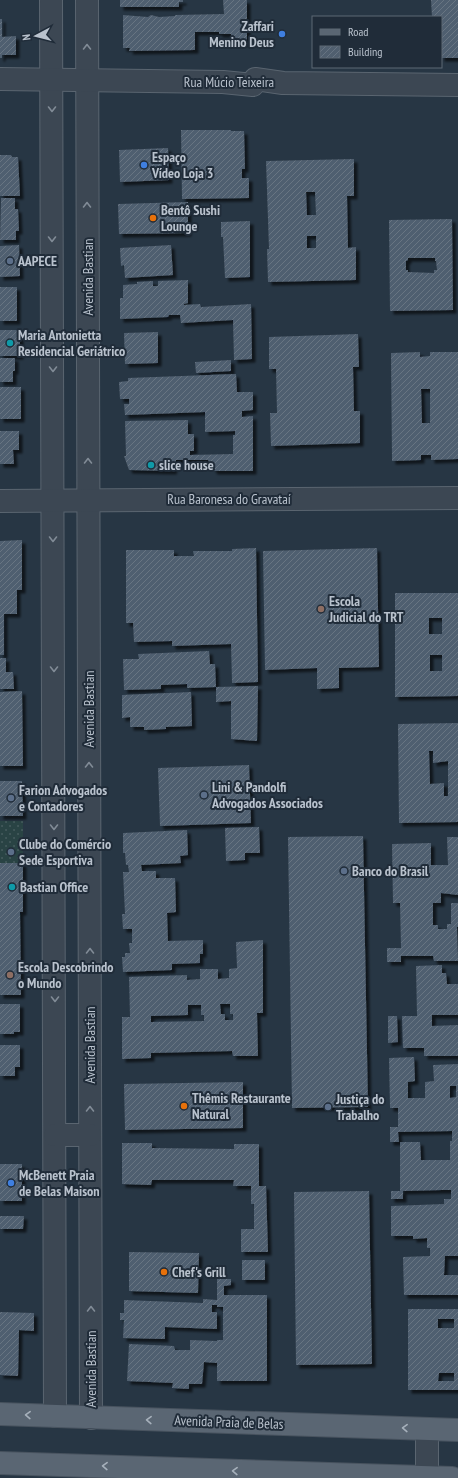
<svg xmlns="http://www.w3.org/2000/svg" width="458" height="1478" viewBox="0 0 458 1478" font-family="'PT Sans Narrow',sans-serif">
<defs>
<pattern id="park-dots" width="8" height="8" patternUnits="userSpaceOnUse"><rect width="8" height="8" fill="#294344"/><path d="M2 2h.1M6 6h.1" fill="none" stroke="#465c5e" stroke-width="1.8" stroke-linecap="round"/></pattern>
<pattern id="building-hatch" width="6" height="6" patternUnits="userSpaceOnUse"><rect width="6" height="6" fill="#505f6f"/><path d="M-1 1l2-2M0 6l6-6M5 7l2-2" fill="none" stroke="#677482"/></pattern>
<filter id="shadow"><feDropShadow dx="3.5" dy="3.5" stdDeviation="1" flood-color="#0009"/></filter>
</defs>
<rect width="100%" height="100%" fill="#273644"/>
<rect fill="url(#park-dots)" x="0" y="821" width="23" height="42"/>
<g fill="url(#building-hatch)" fill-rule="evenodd" filter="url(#shadow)">
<path d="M120,0h63v2h-4v5h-59z"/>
<path d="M223,0h24v43h-16v-9h-12v-2h-24v18l-66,1 1,-3h-7v-33l25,2 3,-2 8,2 16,-1v-1l49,-1z"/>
<path d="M431,0h27v58h-17v-41h-9z"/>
<path d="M0,19h2v18l14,-1v19h-14v3h-2z"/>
<path d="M181,130h50v1h13l1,38h-3v9h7v20l-67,1z"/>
<path d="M168,148l1,32 -49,2 -1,-32z"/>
<path d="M0,155h11l1,2h6l2,39h-20z"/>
<path d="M354,159v37h-7l1,52 8,-1v33l-88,2 -1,-33h2l-3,-88zM306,192h9l1,23h-9zM307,236h9v12h-9z"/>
<path d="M1,198h14v11h3l1,22h-3v9h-16z"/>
<path d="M188,202v31l-69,1 -1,-30z"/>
<path d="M452,219l1,91 -63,1 -1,-91zM408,258h27v3h1l1,9h-3v3l-26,-1v-2h-2v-9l2,-1z"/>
<path d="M250,221v56l-25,1 -2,-41h-2v-15z"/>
<path d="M19,245l1,31 -20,1v-31z"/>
<path d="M171,245l2,30 -48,3 -1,-13 -3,1 -1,-18z"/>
<path d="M188,280v23l-4,1v1l16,-1 1,3 50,-3 1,55 -18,1 -1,-40 -52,3 -1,-8h-11l-1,2 -48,2v-21h3v-13l14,-1v-2l16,-1v5h5v-5z"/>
<rect x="0" y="287" width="17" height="34"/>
<rect x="0" y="330" width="20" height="26"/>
<path d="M158,332v31l-33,1 -1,-31z"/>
<path d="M358,334l1,33h-6l1,44h6v32l-89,3 -1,-33h7l-1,-44h-7v-32z"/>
<path d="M420,352v5l10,-1v-4h28v107l-27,1v-5h-10v5l-29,1 -1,-108zM421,389h9v34h-8z"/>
<path d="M0,358h15v13h-2v11h-13z"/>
<path d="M231,360v11l-35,2 -1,-11z"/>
<path d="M236,374l1,18h16v18l-11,1v6l11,-1v55h-39l-6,-11h-32l-3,11 -44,-1 -5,-14h2l-1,-35 63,-1v14h6v17h-4v4l43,-1v-19h2v-4l-30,1v-20l-80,3 -1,-11h5v-5h-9l-1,-17 9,-1v-3z"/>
<rect x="0" y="387" width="21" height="32"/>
<path d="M0,431h19v19h-6l1,14h-14z"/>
<path d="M22,540v50h-5v24h-13v41h-4v-114z"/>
<path d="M256,548l2,134 -26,1 -1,-39 -59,2v-5l-38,1 -1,-19h-7v-73h48v6h20l-1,-5h39v-2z"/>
<path d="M377,548l2,119 -40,1v20l-22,1v-21l-52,2 -2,-119z"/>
<path d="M395,593h63v103l-63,1zM429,618h13v16h-13zM430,655h12v16h-12z"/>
<path d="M209,651l1,13h5l1,23 -29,1v-4l-26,1v4l-37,1 -1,-31h16l-1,-5z"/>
<path d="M0,658h6v14h7l1,17h-14z"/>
<path d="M258,686l-1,55 -26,-2v-38l-15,1v-15z"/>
<path d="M22,691l1,75h-23v-74z"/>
<path d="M191,692l1,34 -26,1v2l-22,1v-3h-14v-10l-8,1v-23z"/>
<path d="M458,723v99l-59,1 -1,-99zM429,751h4v12l15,-2v35h-4v-13l-14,1z"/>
<path d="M249,765l2,58 -91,3 -2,-58z"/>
<path d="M0,781h22l1,35h-23z"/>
<path d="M259,827l1,26h-15v7l-19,1 -1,-33z"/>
<path d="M187,830l1,25 -8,1 1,7 -40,2 1,6h14v7h19l1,34 -9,1 1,28 35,-1v14h-3v9l-28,1v6l-49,2 -1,-15h3v-4h5l-1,-10h3v-14h-9l-1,-15h3l-2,-42h6l-1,-7h-2l-1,-12h-2v-20z"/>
<path d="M363,836l5,271 -76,1 -4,-271z"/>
<path d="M447,837h11v58l-17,-2v10h-8v22h5v4h9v-5h4v-21h7v24h-1l1,34h-24l-1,-5h-32v6h-14v-14h14l-1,-45h-7l-1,-59 39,-1v22h17z"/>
<path d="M0,863h23v49h-3l1,83h-21z"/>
<path d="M263,940v73h-6l1,43h-25l-1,-5 -81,2v5l-29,1v-42h8l-1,-40 58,-2v5l13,-1v-10h18v10l11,-1v-9l8,-1 -1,-26zM220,1004h10v10h3v6h-8v-6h-4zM188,1005h13v10h3v6l-53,1v-6l37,-1z"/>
<path d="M442,965v8h4l1,11h11v31h-26v11l26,-1v31h-34v-8h-21l-1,-32h15l-1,-50z"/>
<path d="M0,1004h20v28h-6v2h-14z"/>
<path d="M388,1016h9l1,26 -10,1z"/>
<path d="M0,1045h20v22h-5v9h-15z"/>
<path d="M414,1057l1,24 -7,1v16h17v-16l9,-1 -1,-16 25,-1v192h-13l-1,19h14v20h-54l-1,-38 27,-1v-8h-3v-10l-14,1v-3h-22v-30l53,-2v-5h7v-9h-9l-39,1v8h-12v-8h9v-49h20l1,18h29v-19h2v-10l-54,1 1,10h-9v-15h8v-19h-8l-1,-50zM450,1086h6v11l-6,1z"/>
<path d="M243,1082v46l-118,2 -1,-46z"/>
<path d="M122,1143h30v5l82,1v-5h25v42h7l2,66h-27v-23h13v-25h-3v-18h-18l1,-6h-82l-1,5 -29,-1z"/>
<rect x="0" y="1164" width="22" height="37"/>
<path d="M369,1191l3,173 -76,1 -2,-173z"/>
<path d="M0,1216h24l-1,13h-23z"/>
<path d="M129,1252l70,1 -1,40 -69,-2z"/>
<rect x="242" y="1260" width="23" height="20"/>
<path d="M217,1279h14v6l-7,1v9h43v86h-50v-18l-13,-1 -2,22h-13v5l-17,-1 1,-5 -46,-2 2,-37 45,2 1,4h15v-10l27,1v-1h6v-33h-6v-2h-5v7h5v17l-52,-2v12l-42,-1 1,-18h-4v-7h4v-13l79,3v-4l14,1z"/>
<path d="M408,1309h50v81h-50zM438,1319h16v9h-16zM439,1373h15v8h-16z"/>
<path d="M0,1312l34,1v18l-15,-1 -1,46 -18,-1z"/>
</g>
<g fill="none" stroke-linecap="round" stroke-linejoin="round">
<defs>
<g id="minor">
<path d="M51,0l4,1416"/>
<path d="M87,0l4,1418"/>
<path d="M0,79l223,3 30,3 2,-6 28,4 175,2"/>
<path d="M0,501l458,-3"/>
<path d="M55,1135h35"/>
<path d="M427,1429v49"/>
</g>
<g id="major">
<path d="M0,1414l458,16"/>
<path d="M0,1463l452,15"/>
</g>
</defs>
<use href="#minor" stroke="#5a6570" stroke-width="24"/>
<use href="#major" stroke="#48535f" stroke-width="24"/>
<use href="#minor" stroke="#3c4753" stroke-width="22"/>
<use href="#major" stroke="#5a6673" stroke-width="22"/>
</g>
<defs><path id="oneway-chevron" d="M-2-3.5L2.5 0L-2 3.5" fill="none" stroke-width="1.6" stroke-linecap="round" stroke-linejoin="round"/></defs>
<g stroke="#818b96">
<use href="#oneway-chevron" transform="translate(87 47) rotate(-90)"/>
<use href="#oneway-chevron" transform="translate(52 109) rotate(90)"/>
<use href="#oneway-chevron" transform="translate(87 205) rotate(-90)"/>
<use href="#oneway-chevron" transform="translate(52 239) rotate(90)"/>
<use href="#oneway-chevron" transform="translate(53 369) rotate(90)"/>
<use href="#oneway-chevron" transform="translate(88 461) rotate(-90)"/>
<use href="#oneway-chevron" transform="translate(53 539) rotate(90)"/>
<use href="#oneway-chevron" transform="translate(54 669) rotate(90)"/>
<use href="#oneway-chevron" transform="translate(89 765) rotate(-90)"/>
<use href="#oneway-chevron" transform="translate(54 827) rotate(90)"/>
<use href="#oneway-chevron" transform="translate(90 951) rotate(-90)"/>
<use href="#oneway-chevron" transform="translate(55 999) rotate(90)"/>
<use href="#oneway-chevron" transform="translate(90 1109) rotate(-90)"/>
<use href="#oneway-chevron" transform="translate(91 1309) rotate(-90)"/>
</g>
<g stroke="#a6b0bb">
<use href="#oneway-chevron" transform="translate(28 1415) rotate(-178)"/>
<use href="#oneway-chevron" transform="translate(149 1420) rotate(-178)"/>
<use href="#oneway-chevron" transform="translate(405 1428) rotate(-178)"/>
<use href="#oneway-chevron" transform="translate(105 1466) rotate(-178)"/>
<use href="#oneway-chevron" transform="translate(235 1471) rotate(-178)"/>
</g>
<g fill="#3f7fe0" stroke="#202c39" stroke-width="1.5">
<circle cx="282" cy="34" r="4"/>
<circle cx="144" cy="165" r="4"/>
<circle cx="11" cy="1183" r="4"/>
</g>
<g fill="#e8710a" stroke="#202c39" stroke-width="1.5">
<circle cx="153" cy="218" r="4"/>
<circle cx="184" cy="1106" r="4"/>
<circle cx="164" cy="1272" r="4"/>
</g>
<g fill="#5c6f8a" stroke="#202c39" stroke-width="1.5">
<circle cx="10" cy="261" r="4"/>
<circle cx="204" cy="795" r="4"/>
<circle cx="11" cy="798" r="4"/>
<circle cx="11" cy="852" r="4"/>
<circle cx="344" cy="871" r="4"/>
<circle cx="328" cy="1107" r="4"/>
</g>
<g fill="#0f9aa8" stroke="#202c39" stroke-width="1.5">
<circle cx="10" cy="343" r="4"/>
<circle cx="151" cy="465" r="4"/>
<circle cx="12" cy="887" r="4"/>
</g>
<g fill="#8d6e63" stroke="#202c39" stroke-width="1.5">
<circle cx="321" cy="609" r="4"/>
<circle cx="10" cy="975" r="4"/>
</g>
<g text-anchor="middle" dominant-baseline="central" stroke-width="4" stroke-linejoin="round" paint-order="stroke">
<g font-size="14" font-weight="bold" fill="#b9c2cd" stroke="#202c39" text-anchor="start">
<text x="274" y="26" text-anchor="end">Zaffari<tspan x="274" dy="16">Menino Deus</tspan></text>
<text x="152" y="157">Espaço<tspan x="152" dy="16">Vídeo Loja 3</tspan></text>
<text x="161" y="210">Bentô Sushi<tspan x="161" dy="16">Lounge</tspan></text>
<text x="18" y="261">AAPECE</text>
<text x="18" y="335">Maria Antonietta<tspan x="18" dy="16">Residencial Geriátrico</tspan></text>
<text x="159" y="465">slice house</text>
<text x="329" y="601">Escola<tspan x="329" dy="16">Judicial do TRT</tspan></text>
<text x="212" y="787">Lini &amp; Pandolfi<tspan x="212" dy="16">Advogados Associados</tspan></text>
<text x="19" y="790">Farion Advogados<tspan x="19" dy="16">e Contadores</tspan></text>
<text x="19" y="844">Clube do Comércio<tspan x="19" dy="16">Sede Esportiva</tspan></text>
<text x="352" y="871">Banco do Brasil</text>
<text x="20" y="887">Bastian Office</text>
<text x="18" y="967">Escola Descobrindo<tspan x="18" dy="16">o Mundo</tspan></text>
<text x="192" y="1098">Thêmis Restaurante<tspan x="192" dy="16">Natural</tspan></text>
<text x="336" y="1099">Justiça do<tspan x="336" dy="16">Trabalho</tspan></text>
<text x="19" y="1175">McBenett Praia<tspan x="19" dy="16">de Belas Maison</tspan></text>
<text x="172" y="1272">Chef's Grill</text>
</g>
<g font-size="14" fill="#b9c2cd" stroke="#202c39">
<text x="229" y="82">Rua Múcio Teixeira</text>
<text transform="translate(88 277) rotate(-90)">Avenida Bastian</text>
<text x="229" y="499">Rua Baronesa do Gravataí</text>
<text transform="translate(89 709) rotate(-90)">Avenida Bastian</text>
<text transform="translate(90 1045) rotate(-90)">Avenida Bastian</text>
<text transform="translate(91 1369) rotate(-90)">Avenida Bastian</text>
<text transform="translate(229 1422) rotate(2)">Avenida Praia de Belas</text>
</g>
</g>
<rect x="312" y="16" width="130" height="52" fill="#202c39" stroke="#5d6874"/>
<rect x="320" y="29" width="20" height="6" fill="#5a6673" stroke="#5d6874"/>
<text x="348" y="36" font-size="12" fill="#b9c2cd">Road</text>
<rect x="320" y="46" width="20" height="12" fill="url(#building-hatch)" stroke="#5d6874"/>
<text x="348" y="56" font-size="12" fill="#b9c2cd">Building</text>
<g transform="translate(36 36) rotate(263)" stroke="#202c39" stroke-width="3" paint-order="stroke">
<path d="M0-3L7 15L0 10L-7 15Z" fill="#b9c2cd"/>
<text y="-6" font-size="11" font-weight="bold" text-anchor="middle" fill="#b9c2cd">N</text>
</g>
</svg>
